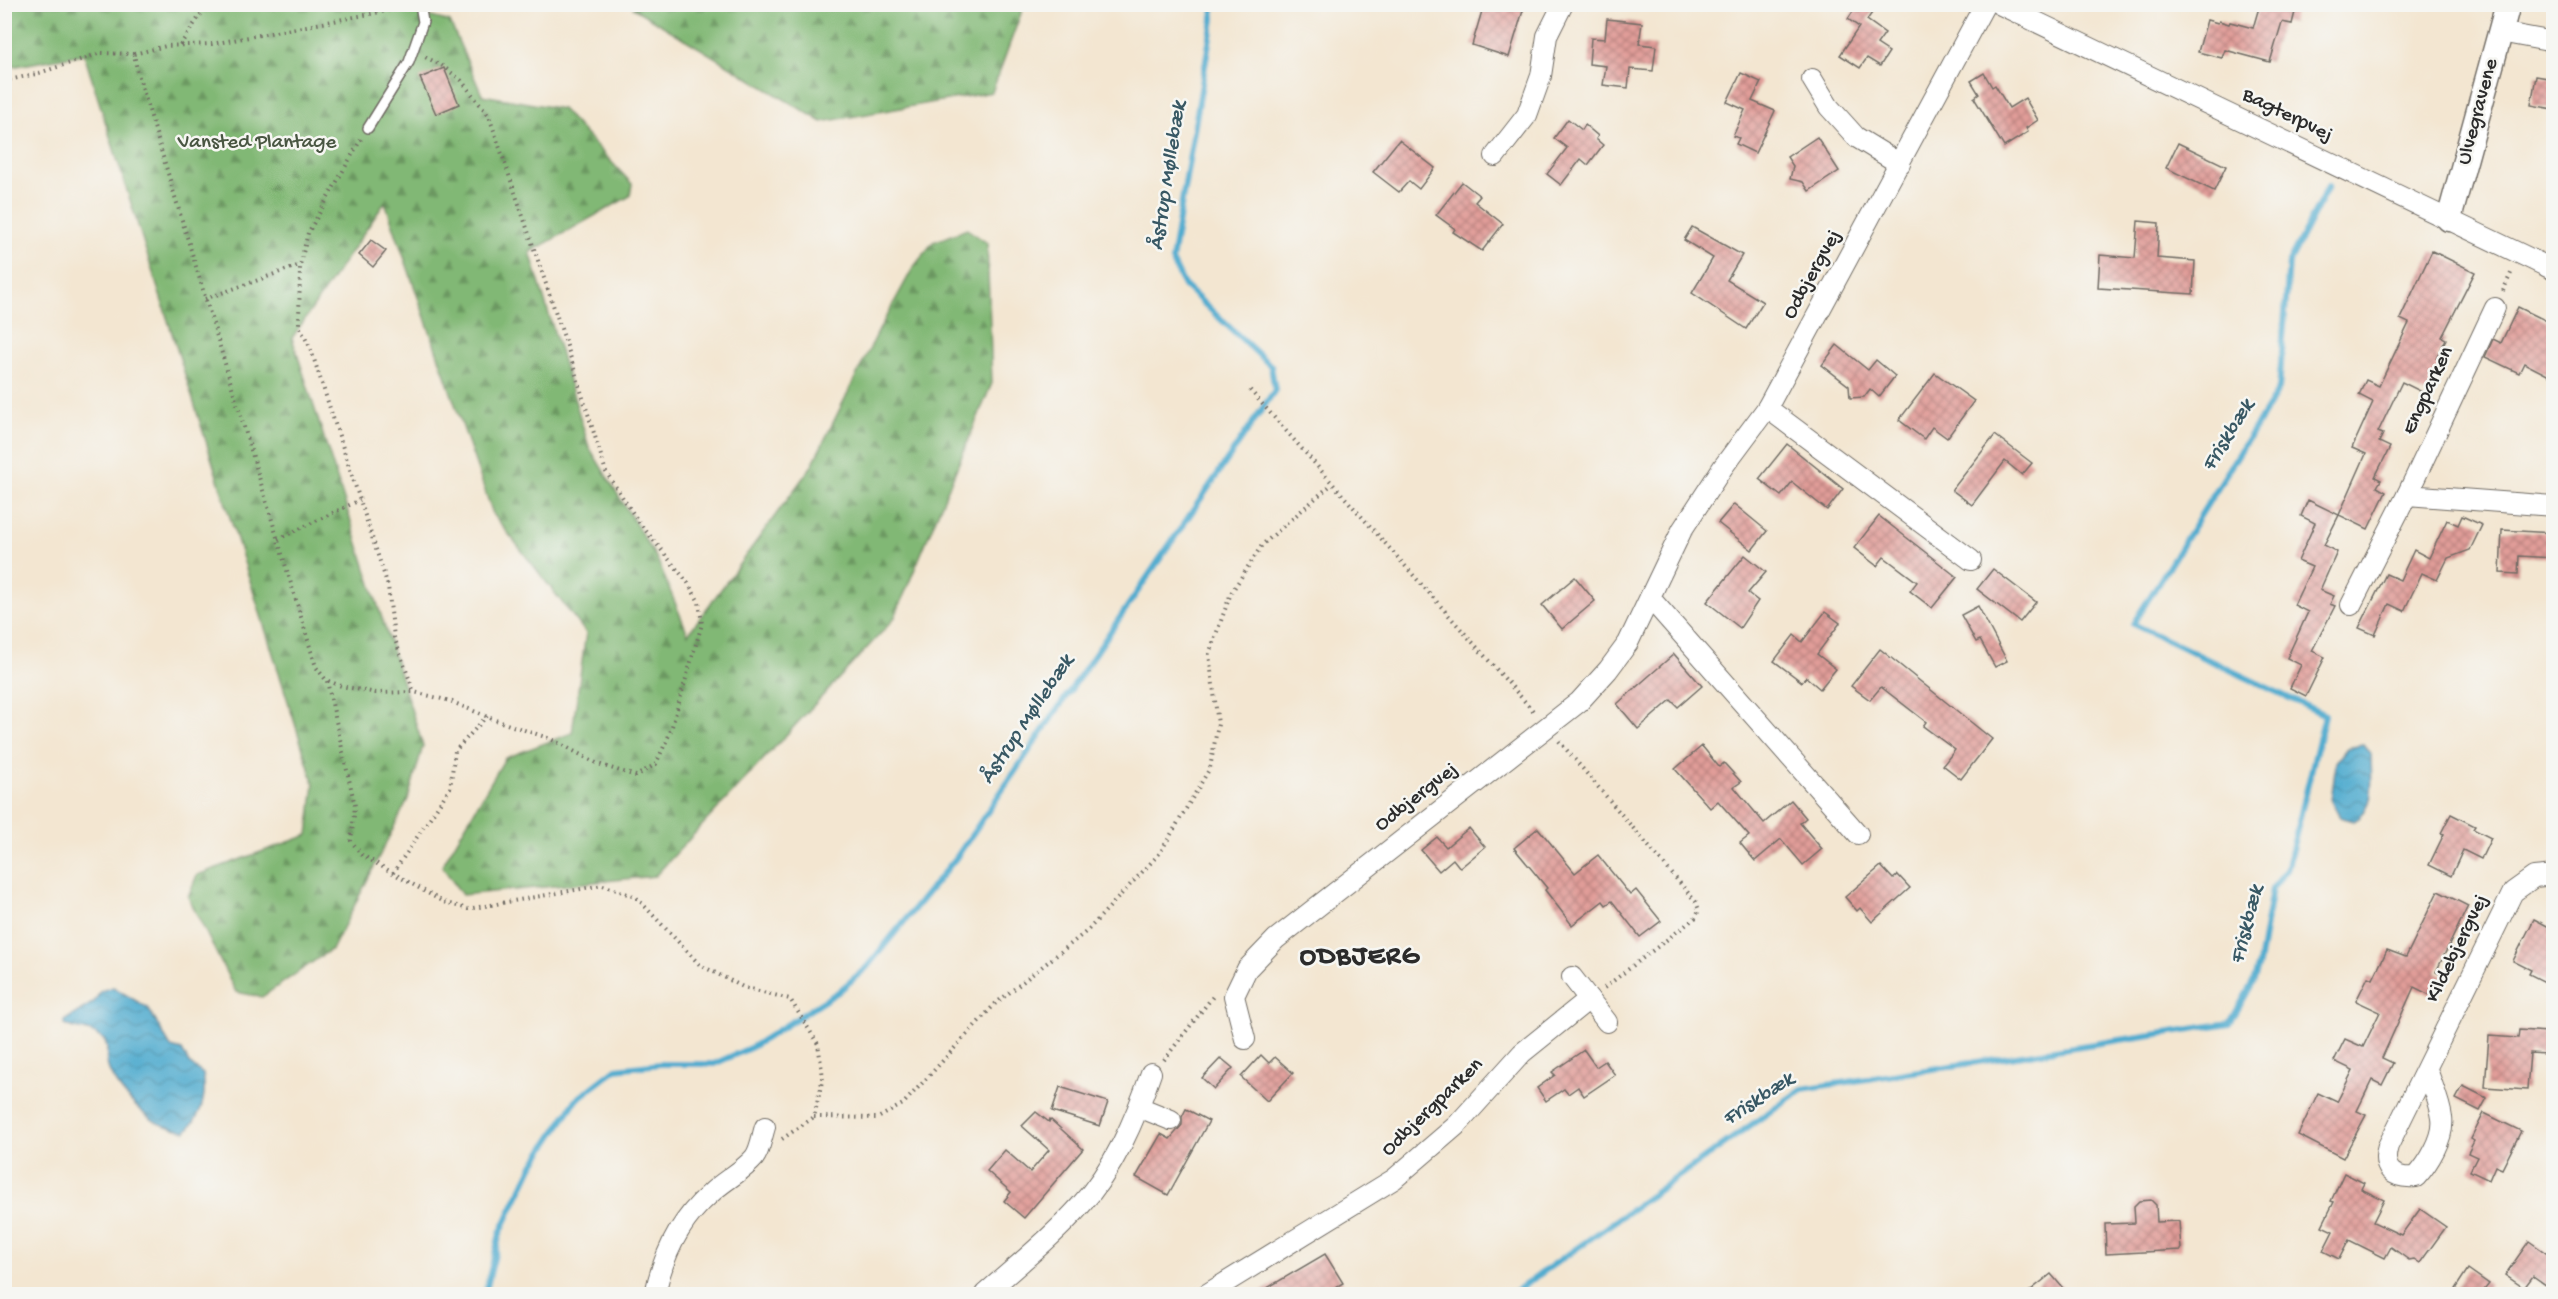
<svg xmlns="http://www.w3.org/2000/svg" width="2558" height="1299" viewBox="0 0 2558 1299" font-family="'Gochi Hand',sans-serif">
<defs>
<pattern id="forest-firs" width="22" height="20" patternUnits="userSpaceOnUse" patternTransform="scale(1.5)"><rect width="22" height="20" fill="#81b875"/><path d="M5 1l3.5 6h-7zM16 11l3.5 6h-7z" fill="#6a9660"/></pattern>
<pattern id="water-waves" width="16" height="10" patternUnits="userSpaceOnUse" patternTransform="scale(1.5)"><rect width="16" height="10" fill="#51accf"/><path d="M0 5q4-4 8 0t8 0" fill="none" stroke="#438ca8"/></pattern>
<pattern id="building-cross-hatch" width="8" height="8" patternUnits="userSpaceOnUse" patternTransform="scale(1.5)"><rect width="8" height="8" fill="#e19d99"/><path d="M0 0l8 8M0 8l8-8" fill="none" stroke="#b7807d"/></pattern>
</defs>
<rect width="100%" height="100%" fill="#f6f6f2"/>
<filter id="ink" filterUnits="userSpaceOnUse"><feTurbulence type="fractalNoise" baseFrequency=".0167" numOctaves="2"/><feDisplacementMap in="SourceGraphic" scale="12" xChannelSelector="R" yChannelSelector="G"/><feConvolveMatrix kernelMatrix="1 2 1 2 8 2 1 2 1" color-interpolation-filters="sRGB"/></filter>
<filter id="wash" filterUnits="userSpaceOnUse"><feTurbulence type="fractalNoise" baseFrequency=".008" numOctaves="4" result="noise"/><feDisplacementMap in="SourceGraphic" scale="24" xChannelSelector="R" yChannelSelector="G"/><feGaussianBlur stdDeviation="1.35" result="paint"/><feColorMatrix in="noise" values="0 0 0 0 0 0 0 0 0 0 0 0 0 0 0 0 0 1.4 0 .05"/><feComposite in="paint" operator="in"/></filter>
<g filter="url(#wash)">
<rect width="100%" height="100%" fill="#f3e6d1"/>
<g fill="url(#forest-firs)" stroke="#567250" stroke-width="1.5">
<path d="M635,4h389v1l-32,87 -170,30 -189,-114z"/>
<path d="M5,5h406l2,7 37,10 32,73 80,14 70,75 -2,12 -100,56 59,195 68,112 31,75 123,-167 68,-137 34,-62 20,-26 34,-13 20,14 5,140 -98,236 -239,257 -193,19 -20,-29 63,-108 67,-25 14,-100 -93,-119 -108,-312 -93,136 131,408 -15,53 -75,149 -71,49 -26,-5 -48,-95 9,-22 111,-40 6,-51 -230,-730 -79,14z"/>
</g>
<g fill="url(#water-waves)" stroke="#3e6c7d" stroke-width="1.5">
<path d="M2363,745l8,10c0,22 6,55 -17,66l-14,-4 -9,-16 5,-39 11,-14z"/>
<path d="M113,987l35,21 23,39 11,3 7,13 14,11c4,22 -1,41 -17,57 -9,-2 -20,-4 -28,-8 -18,-10 -47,-39 -51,-60 -2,-8 3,-16 -3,-23 -9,-10 -28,-11 -40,-15v-4l30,-19 7,-11z"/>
</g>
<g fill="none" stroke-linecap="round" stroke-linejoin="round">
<g stroke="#51accf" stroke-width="6">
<path d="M485,1294l15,-61 33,-68 43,-65 40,-31 44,-5h54l38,-17 86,-55 28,-24 90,-110 319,-468 -4,-24 -87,-81 -12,-25 41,-241 -1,-15"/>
<path d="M1512,1294l290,-205 428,-66 23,-41 6,-18 13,-75 15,-19 38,-155 -192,-91 146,-235 10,-127 39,-75"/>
</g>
</g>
<g id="blocks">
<g fill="url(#building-cross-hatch)">
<path d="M1484,4h41l-16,53 -37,-12z"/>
<path d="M1858,4h20l-11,16 18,13 -8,11 12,8 -9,14 -13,-8 -7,10 -20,-13 19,-28 -11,-8z"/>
<path d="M2260,4h29l-1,2 8,2 -4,16 -10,-2 -12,40 -45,-12 -3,8 -24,-6 9,-32 11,3 1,-2 10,3 1,-2 23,6z"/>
<path d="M1607,19l35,4 -3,21 17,2 -3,25 -23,-2 -2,19 -25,-3 3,-19 -17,-2 2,-26 14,1z"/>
<path d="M444,68l15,36 -23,10 -16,-36z"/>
<path d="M1741,73l20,9 -9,19 23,10 -20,42 -19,-9 3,-6 -6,-2 12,-26 -18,-8z"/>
<path d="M1984,73l8,14 3,-2 14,23 16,-10 13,22 -12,8 2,4 -24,15 -30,-49 5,-4 -8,-13z"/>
<path d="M2536,76l17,3v30l-22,-4z"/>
<path d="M1568,119l14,11 3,-5 13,11 -2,3 7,6 -15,20 -7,-6 -20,26 -14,-11 20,-26 -13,-10z"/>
<path d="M1817,137l22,34 -30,20 -6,-9 -13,-3 3,-13 -6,-9z"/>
<path d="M1399,140l36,28 -16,21 -10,-8 -10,11 -26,-20z"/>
<path d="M2178,143l48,23 -12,25 -48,-23z"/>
<path d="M1462,182l18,14 -5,6 28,22 -21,27 -29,-19 2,-3 -19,-14z"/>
<path d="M2138,221l21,2 -2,35 38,3 -2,33 -95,-6 2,-33 35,3z"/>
<path d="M1692,227l50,28 -15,25 36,22 -17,27 -54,-36 21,-35 -29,-18z"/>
<path d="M371,240l15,11 -13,16 -14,-12z"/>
<path d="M2432,251l43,21 -33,65 4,2 -10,19 6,3 -16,33 -24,-12 -24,50 5,2 -4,8 11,5 -15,30 6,3 -4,7 9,5 -18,37 -29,-14 27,-61 -14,-6 21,-46 -14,-7 7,-15 13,6 30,-63 -9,-4z"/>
<path d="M2518,307l35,17v54l-29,-15 -5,10 -34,-16 8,-18 8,4z"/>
<path d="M1837,345l31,25 8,-10 19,16 -16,21 -9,-8 -6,8 -14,1 -1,-12 -27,-21z"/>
<path d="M1935,373l39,28 -27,37 -15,-11 -8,12 -25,-19z"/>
<path d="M1995,435l37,28 -10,12 -17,-14 -33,44 -20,-15z"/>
<path d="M1787,444l56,45 -16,21 -35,-28 -11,14 -22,-17z"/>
<path d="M2308,500l31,15 -15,30 13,7 -17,38 14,6 -4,8 5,2 -23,45 13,6 -19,39 -16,-8 11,-23 -14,-7 21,-46 -14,-7 18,-38 -14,-6 17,-38 -14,-7z"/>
<path d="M1734,504l33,27 -15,19 -34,-27z"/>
<path d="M1879,516l78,61 -25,31 -22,-17 7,-9 -33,-25 -7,9 -23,-18z"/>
<path d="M2462,516l20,9 -12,25 -22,8 -11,22 -15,-7 -18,38 -15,-7 -14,31 -16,-7 27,-54 14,6 14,-30 15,8 18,-38 11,5z"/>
<path d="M2502,530l51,3v25l-34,-2 -1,18 -18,-1z"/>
<path d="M1745,555l21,17 -18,21 10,8 -18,27 -33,-26z"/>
<path d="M1993,569l43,33 -16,20 -43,-33z"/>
<path d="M1575,577l20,24 -33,28 -20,-24z"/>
<path d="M1978,606l29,55 -12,6 -15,-27 -4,2 -15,-27z"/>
<path d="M1825,612l15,11 -23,31 19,15 -16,20 -14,-12 -4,5 -28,-21 20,-26 8,7z"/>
<path d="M1880,649l112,90 -31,40 -18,-14 12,-15 -32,-24 3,-4 -45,-35 -11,13 -19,-14z"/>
<path d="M1674,654l28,32 -24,21 -7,-7 -33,29 -21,-25z"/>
<path d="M1702,746l17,21 5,-4 17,19 -7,5 30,36 27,-23 15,18 -6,5 22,26 -19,16 -22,-26 -26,22 -15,-18 9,-7 -31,-35 -8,7 -35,-39z"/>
<path d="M2451,814l24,12 -2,3 18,9 -10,21 -18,-9 -12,26 -22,-11 15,-31 -3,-1z"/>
<path d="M1469,828l16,19 -25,21 -7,-9 -14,12 -18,-21 16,-13 9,10z"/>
<path d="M1538,828l37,45 23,-18 32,40 6,-5 25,31 -21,16 -28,-36 -6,4 -3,-4 -31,24 -27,-35 2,-2 -33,-40z"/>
<path d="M1881,866l12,13 5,-4 12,13 -38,34 -12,-14 -3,3 -12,-14z"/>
<path d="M2438,891l30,15 -32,66 6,3 -10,21 -18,-9 -32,71 11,5 -11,22 -10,-5 -15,31 9,4 -23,43 -45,-23 20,-42 19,9 16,-32 -19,-9 11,-22 18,8 17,-35 -24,-11 12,-24 5,2 14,-29 19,7z"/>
<path d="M2534,919l19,10v57l-24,-12 2,-4 -18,-9z"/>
<path d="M2519,1030l29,2 -1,22 -17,-1 -3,37 -42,-3 4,-51 29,2z"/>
<path d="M1584,1050l12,17 9,-6 10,14 -31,21 -6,-9 -10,7 -4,-5 -18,12 -9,-13 18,-13 -3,-3z"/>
<path d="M1261,1055l8,8 6,-6 18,16 -26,28 -26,-24z"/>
<path d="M1221,1058l12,10 -19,21 -12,-11z"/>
<path d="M2463,1086l24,12 -7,13 -24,-12z"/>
<path d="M1060,1087l48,15 -8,24 -48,-15z"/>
<path d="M1186,1109l23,12 -41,74 -32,-18 25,-43 9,5 12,-14v-8z"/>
<path d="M1036,1112l13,10 1,-3 33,30 -59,69 -20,-17 7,-9 -24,-21 18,-21 25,22 19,-22 -27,-24z"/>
<path d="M2484,1113l37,18 -19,38 -7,-3 -6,14 -19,-9 7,-14 -9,-4 6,-12 -3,-2z"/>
<path d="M2344,1173l20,10 -3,6 23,11 -11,22 28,13 19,-26 26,18 -26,36 -6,-4 -5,1 -18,-13 -6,11 -36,-18 -10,19 -16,-8 10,-20 -11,-5 12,-24 -3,-1z"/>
<path d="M2151,1200l5,5 1,17 22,-1 2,29 -75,4 -1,-30 30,-1 -1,-17 5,-5z"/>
<path d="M2529,1241l24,17v32l-20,-14 -9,12 -19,-13z"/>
<path d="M1325,1254l18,29 -19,11h-67z"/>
<path d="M2468,1269l21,15 -8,10h-18l-8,-5z"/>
<path d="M2051,1274l17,20h-42z"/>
</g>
</g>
</g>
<g filter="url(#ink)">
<use href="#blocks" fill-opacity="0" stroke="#716c65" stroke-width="1.5"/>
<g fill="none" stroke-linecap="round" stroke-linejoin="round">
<defs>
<path id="service" d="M368,128l41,-66 14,-40 -3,-18"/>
<g id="minor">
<path d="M1999,4l555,266"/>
<path d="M2500,32l54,10"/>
<path d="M1812,79l17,28 27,30 44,27"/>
<path d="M1495,156l32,-41 14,-39 6,-40 16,-32"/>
<path d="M1767,408l204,152"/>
<path d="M2407,495l88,-187"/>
<path d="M1650,598l208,236"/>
<path d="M2351,605l56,-110 147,11"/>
<path d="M1572,977l35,45"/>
<path d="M1245,1039l-11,-43 13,-27 29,-30 303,-237 29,-32 20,-27 54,-113 41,-63 44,-59 218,-404"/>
<path d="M2427,1069c5,16 13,33 15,49 3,19 -14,46 -26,59 -23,2 -35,-8 -28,-31l125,-254 21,-15 20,-2"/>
<path d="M1139,1107l32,13"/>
<path d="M655,1294c8,-39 24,-73 55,-100 13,-13 32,-22 44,-36 6,-7 8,-22 11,-31"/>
<path d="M985,1294c31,-28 67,-56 95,-88 34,-37 55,-86 71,-133"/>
<path d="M1207,1294l187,-115 63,-54 65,-72 67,-54"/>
</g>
<path id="tertiary" d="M2449,219l59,-215"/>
</defs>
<use href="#service" stroke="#716c65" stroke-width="12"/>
<use href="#minor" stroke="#716c65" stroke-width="22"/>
<use href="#tertiary" stroke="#716c65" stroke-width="27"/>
<g stroke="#716c65" stroke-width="4" stroke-dasharray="1.5 4.5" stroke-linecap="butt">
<path d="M407,7l-195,37 -46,2 -32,8 3,16 179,597 10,13 15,6 35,7 38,-1 36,9 45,19 56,19 47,25 38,12 20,-12 14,-31 32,-109 -3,-22 -11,-19 -50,-62 -32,-49 -38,-123 -79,-233 -28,-36 -20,-15 -18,-9"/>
<path d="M180,45l28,-41"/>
<path d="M4,81l32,-7 65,-21 33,1"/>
<path d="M361,139l-53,94 -8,32 -1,61 11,21 78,239 6,51 20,55"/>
<path d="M2503,291l9,-20"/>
<path d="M205,299l95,-34"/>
<path d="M1250,390l285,323"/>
<path d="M278,539l82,-39"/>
<path d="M327,681l28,125 -4,35 11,14 81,47 25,7 135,-24 33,12 64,68 43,22 47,12 28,45 5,33 -9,40 -32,22"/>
<path d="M1559,741l137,161 3,8 -4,8 -91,70"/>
<path d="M393,873l57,-85 5,-37 32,-35"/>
<path d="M1164,1060l50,-65"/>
<path d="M814,1117l64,1 25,-14 92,-100 92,-73 73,-78 50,-85 8,-44 -9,-70 22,-61 31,-48 70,-61"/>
</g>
<use href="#service" stroke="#fff" stroke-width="9"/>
<use href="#minor" stroke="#fff" stroke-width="20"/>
<use href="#tertiary" stroke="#fff" stroke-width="24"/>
</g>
</g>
<g text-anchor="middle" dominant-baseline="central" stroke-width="5" stroke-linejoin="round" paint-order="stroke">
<g font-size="21" fill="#2b2b2b" stroke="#f6f6f2">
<text transform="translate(2479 112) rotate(-75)">Ulvegravene</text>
<text transform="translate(2287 116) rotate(26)">Bagterpvej</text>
<text transform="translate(1813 275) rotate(-61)">Odbjergvej</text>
<text transform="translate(2429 391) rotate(-65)">Engparken</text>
<text transform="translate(1417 798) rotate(-38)">Odbjergvej</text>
<text transform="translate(2458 949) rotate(-64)">Kildebjergvej</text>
<text transform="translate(1433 1108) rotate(-44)">Odbjergparken</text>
</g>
<g font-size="21" fill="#495642" stroke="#f6f6f2">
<text x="257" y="143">Vansted Plantage</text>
</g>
<g font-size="22" font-style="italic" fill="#385864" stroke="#f6f6f2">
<text transform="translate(1169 176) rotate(-81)">Åstrup Møllebæk</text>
<text transform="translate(2229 436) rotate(-58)">Friskbæk</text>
<text transform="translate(1028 720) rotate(-56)">Åstrup Møllebæk</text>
<text transform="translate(2248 925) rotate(-75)">Friskbæk</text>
<text transform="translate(1759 1100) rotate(-33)">Friskbæk</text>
</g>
<g font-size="27" font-weight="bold" letter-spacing="1.5" fill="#2b2b2b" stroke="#f6f6f2">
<text x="1360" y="958">ODBJERG</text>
</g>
</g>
<rect width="2558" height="1299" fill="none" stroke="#f6f6f2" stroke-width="24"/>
</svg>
